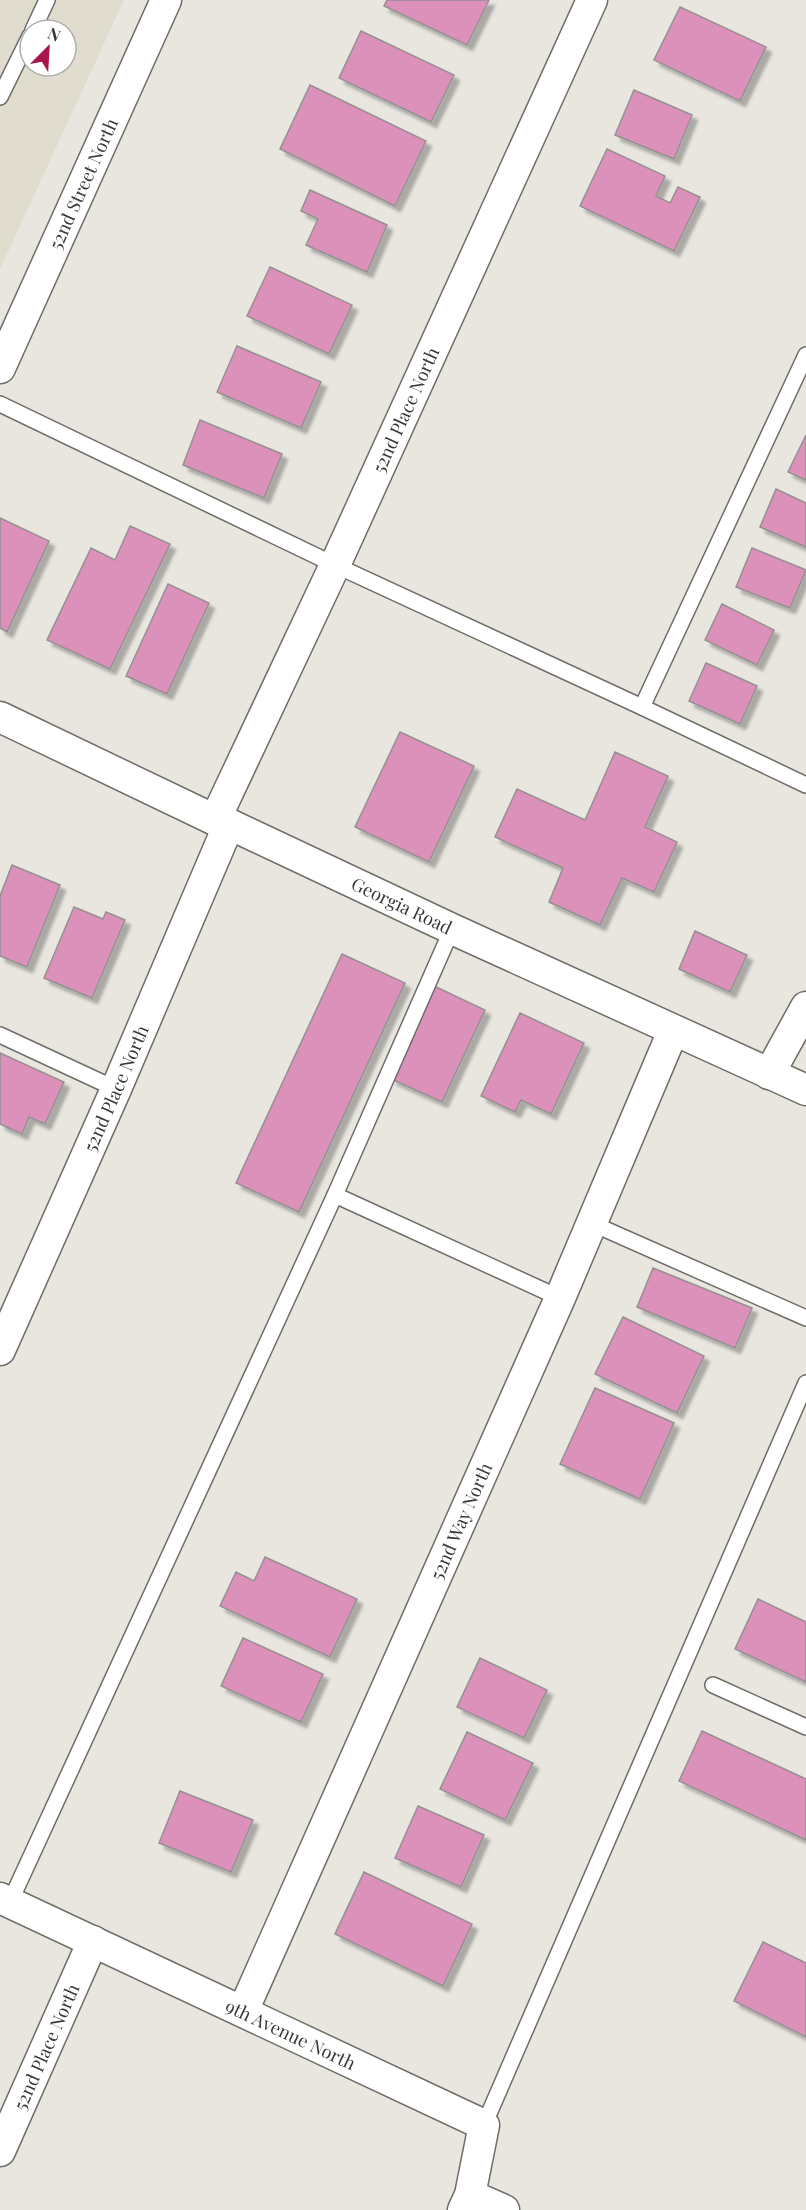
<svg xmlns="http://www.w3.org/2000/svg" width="806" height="2210" viewBox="0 0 806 2210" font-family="'Playfair Display',serif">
<defs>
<filter id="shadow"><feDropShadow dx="5.5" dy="5.5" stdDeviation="1.5" flood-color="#0004"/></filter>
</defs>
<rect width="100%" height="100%" fill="#e8e6df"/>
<path fill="#e0dcce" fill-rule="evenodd" d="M0,0h124l-124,269zM30,30h36v36h-36z"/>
<g fill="#db91b9" stroke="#969093" stroke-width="1.5" filter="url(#shadow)">
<path d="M387,0h102l-22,45 -83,-39z"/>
<path d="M680,7l86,40 -26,54 -86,-41z"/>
<path d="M361,31l93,44 -23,47 -92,-44z"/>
<path d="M310,85l116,56 -31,65 -115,-57z"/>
<path d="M634,90l58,25 -18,44 -59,-24z"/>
<path d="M607,149l58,27 -9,20 14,7 8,-16 22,10 -26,54 -94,-45z"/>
<path d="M310,190l77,35 -20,47 -61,-27 12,-26 -17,-8z"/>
<path d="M270,267l82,38 -23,49 -82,-38z"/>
<path d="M237,346l84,36 -20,46 -84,-36z"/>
<path d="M200,420l82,34 -18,44 -81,-33z"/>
<path d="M806,435v45l-18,-8z"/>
<path d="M776,489l30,14v44l-46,-20z"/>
<path d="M0,518l49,23 -42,91 -7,-4z"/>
<path d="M130,526l40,18 -60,125 -63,-29 44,-92 24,12z"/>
<path d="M752,548l54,22 -16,38 -54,-21z"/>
<path d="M168,584l41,19 -42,91 -41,-18z"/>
<path d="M722,604l52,26 -17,35 -52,-25z"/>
<path d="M706,663l51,23 -17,38 -51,-23z"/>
<path d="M400,732l74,34 -45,96 -74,-35z"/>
<path d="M615,752l53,24 -23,51 32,15 -23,50 -32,-14 -22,47 -51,-23 14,-34 -68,-31 22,-48 68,31z"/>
<path d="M12,865l48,20 -33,82 -27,-11v-60z"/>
<path d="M74,907l29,12 3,-7 19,8 -33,78 -48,-20z"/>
<path d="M695,931l52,24 -17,37 -51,-23z"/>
<path d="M342,954l63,29 -106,229 -63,-29z"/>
<path d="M434,986l51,24 -43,92 -51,-23z"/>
<path d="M520,1013l64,30 -33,71 -30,-14 -6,12 -34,-16z"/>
<path d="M0,1053l64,29 -19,42 -16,-7 -7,17 -22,-10z"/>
<path d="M653,1268l99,40 -17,40 -98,-41z"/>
<path d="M623,1317l81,39 -27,57 -82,-39z"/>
<path d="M595,1388l79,35 -34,76 -80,-35z"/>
<path d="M265,1557l92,42 -27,58 -110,-51 16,-34 18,9z"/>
<path d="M758,1599l48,23v60l-71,-33z"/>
<path d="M243,1638l80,36 -22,48 -80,-36z"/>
<path d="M480,1658l67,32 -23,48 -67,-31z"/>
<path d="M702,1731l104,48v61l-127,-59z"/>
<path d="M467,1732l66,31 -28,57 -65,-31z"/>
<path d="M180,1791l73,29 -22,52 -72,-29z"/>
<path d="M418,1806l66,29 -23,52 -66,-29z"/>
<path d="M364,1872l108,52 -29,62 -108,-52z"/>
<path d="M763,1942l43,21v74l-72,-36z"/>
</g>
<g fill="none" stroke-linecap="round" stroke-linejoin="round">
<defs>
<g id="lane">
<path d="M33,30l14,-30"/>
<path d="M0,97l30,-61"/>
<path d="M0,404l335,161 307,142 164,78"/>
<path d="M642,707l164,-352"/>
<path d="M0,1035l116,54"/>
<path d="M335,1195l225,103"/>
<path d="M591,1223l215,95"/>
<path d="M713,1685l93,42"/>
<path d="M10,1902l325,-707 117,-266"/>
<path d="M484,2125l322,-742"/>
</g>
<g id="street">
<path id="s1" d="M0,368l166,-368"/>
<path id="s2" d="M0,717l215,103 14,4 223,105 354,161"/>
<path id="s3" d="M215,820l120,-255 257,-565"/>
<path d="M769,1074l37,-67"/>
<path id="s4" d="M0,1350l116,-261 113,-265"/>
<path id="s5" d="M0,1898l484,227 -14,70 -7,15"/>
<path id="s6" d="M243,2011l317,-713 113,-267"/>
<path id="s7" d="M0,2151l93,-210"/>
<path d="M470,2195l34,15"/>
</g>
</defs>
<use href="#lane" stroke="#6f6d68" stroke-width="18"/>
<use href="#street" stroke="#6f6d68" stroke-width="33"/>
<use href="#lane" stroke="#fff" stroke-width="15"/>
<use href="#street" stroke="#fff" stroke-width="30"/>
</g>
<g text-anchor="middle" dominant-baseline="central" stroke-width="5" stroke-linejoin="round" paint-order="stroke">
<g font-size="18" fill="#383735" stroke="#fff">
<text stroke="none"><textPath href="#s1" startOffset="202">52nd Street North</textPath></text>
<text stroke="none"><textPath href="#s3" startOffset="452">52nd Place North</textPath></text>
<text stroke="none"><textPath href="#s2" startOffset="444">Georgia Road</textPath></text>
<text stroke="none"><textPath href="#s4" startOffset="286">52nd Place North</textPath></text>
<text stroke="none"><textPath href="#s6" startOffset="536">52nd Way North</textPath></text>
<text stroke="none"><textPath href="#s5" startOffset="321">9th Avenue North</textPath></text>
<text stroke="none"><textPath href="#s7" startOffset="114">52nd Place North</textPath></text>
</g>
</g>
<g transform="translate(48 48) rotate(24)"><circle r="28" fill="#ffffff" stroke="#afafae" stroke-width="1.5"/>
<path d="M0-4.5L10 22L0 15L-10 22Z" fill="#a8154f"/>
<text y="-9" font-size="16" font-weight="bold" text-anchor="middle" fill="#383735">N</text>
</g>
</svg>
